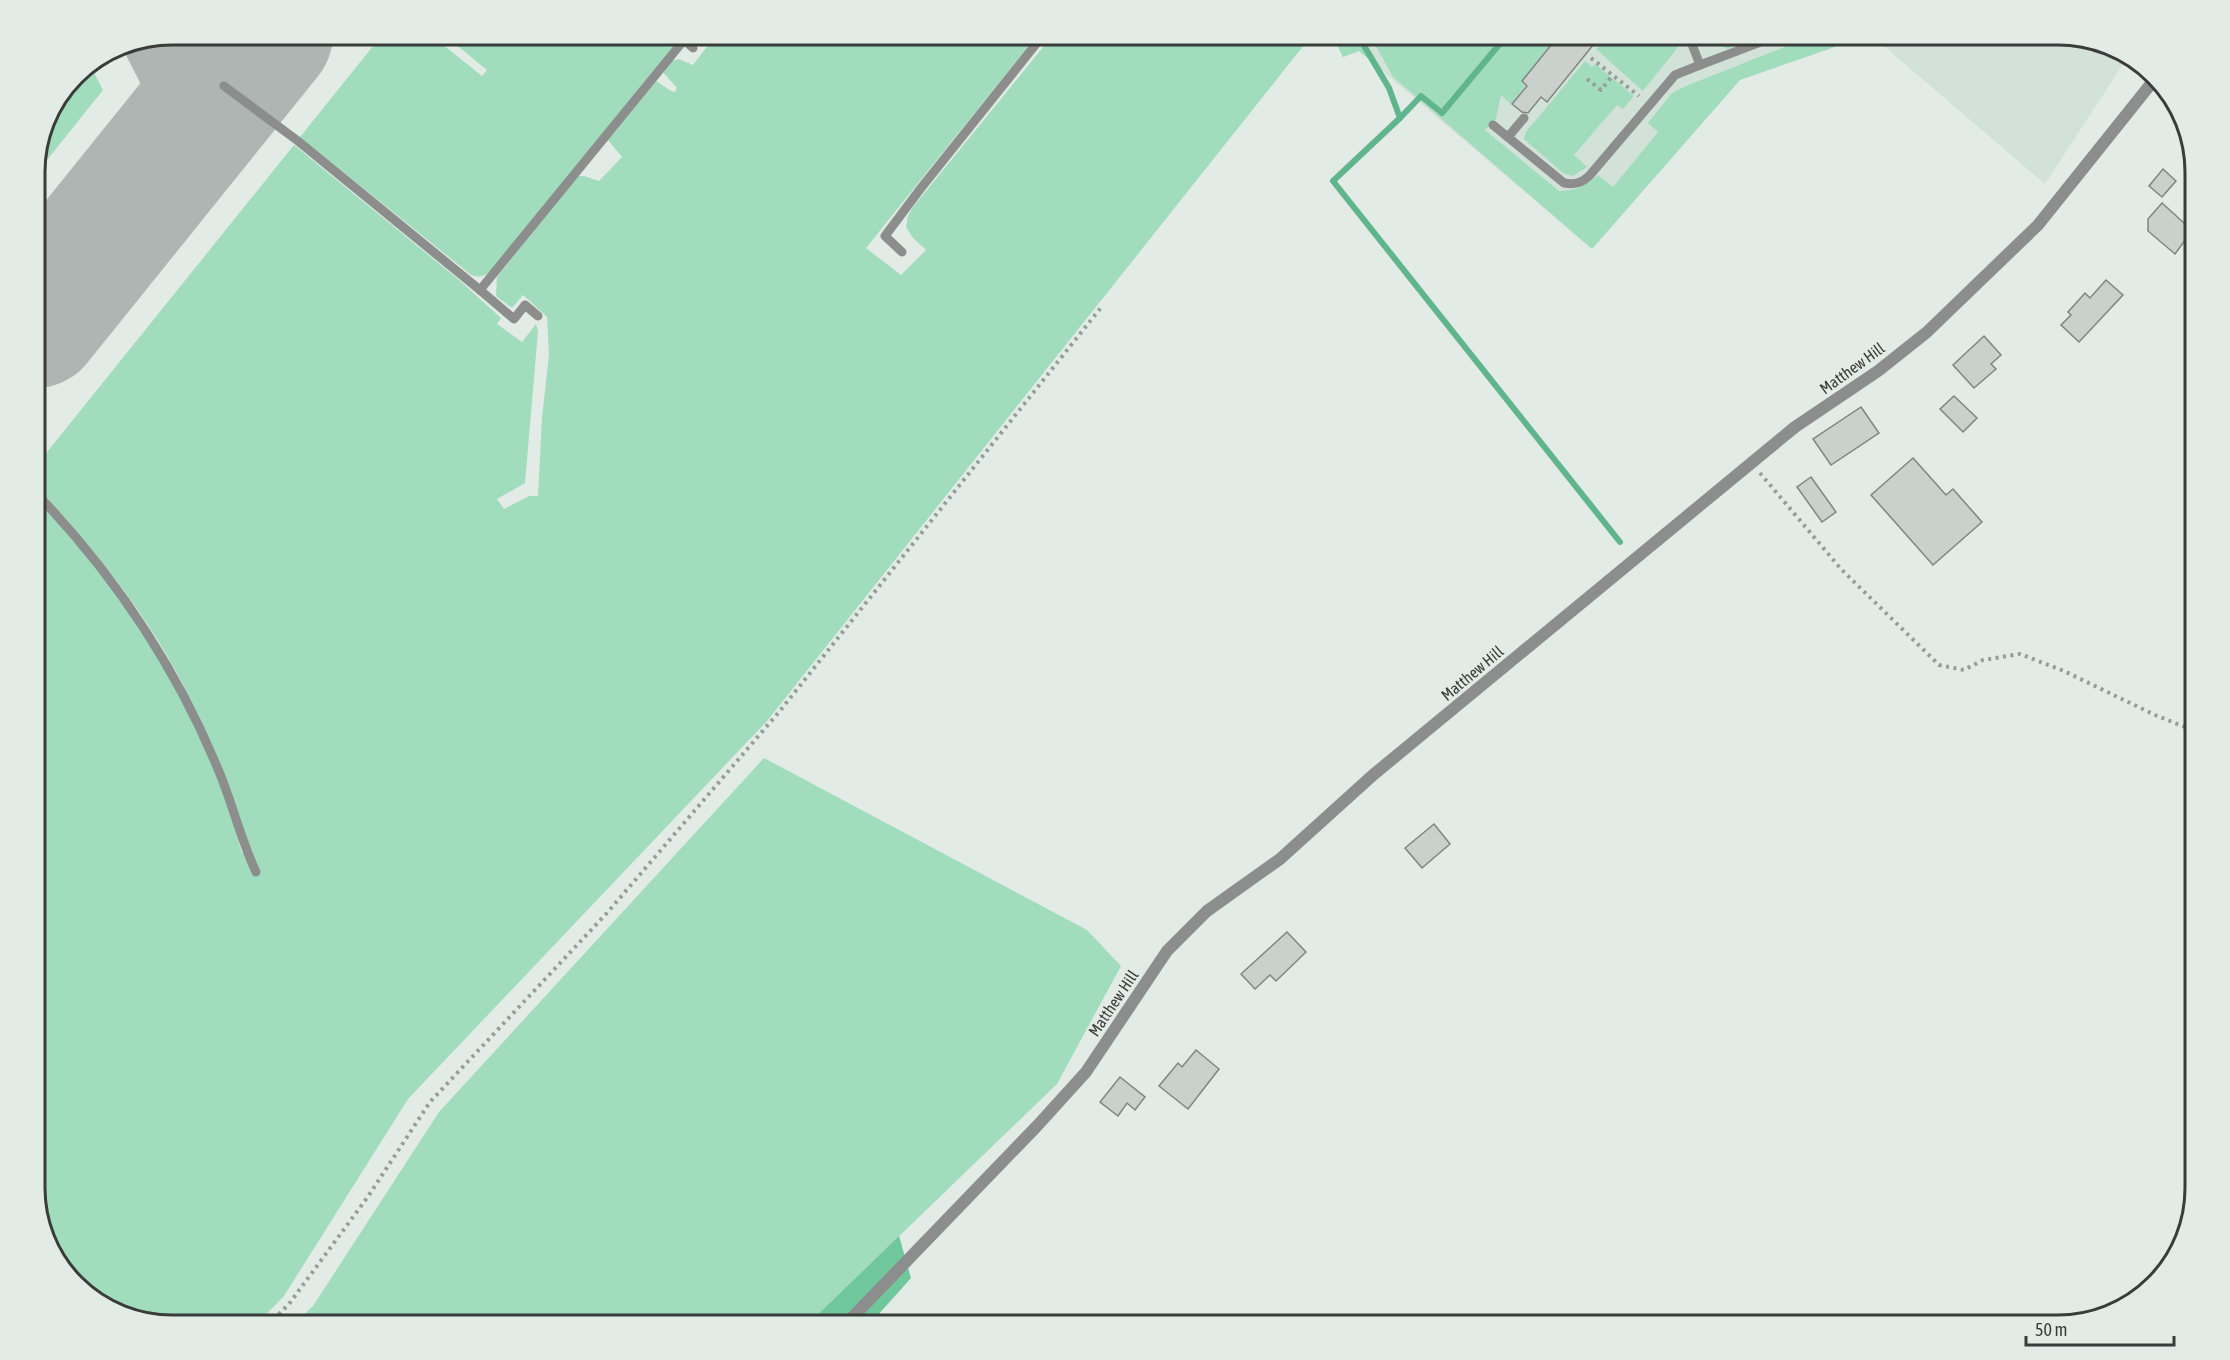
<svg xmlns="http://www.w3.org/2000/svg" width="2230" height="1360" viewBox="0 0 2230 1360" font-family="'Asap Condensed',sans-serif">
<rect width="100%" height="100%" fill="#e3ebe7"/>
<g fill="#d3e2d9">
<path d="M1332,35h537l-129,45 -148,169 -233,-198 -16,6z"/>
<path d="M1871,35h187l69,18 2,2 -84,129z"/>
</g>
<g fill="#a1dcbd">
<path d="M382,35h49l51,41 5,-6 -43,-35h238l-190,235c-6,6 -14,9 -22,4l-170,-137z"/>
<path d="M698,35h339l-171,213 35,27 25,-25 -13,-12 -7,-11 2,-11 5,-9 140,-172h259l-545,686 -359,378 -124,197 -28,29h-84l-69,-18 -50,-50 -18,-60v-698c79,79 139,173 181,276 10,25 18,52 26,78l8,-2c-19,-48 -36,-98 -57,-146 -38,-82 -96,-153 -158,-218v-20l259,-322 165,135 42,38 -4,6 25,18 14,-18 2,7 -13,152 -28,16 7,10 25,-13h9l4,-78 7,-63 -2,-38 -24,-22 -11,13 -16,-12 1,-19 81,-101h6l15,5 23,-24 -14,-17 48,-59 15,10 4,1 2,-4 -15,-17 10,-10 7,-2 14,6 16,-21z"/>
<path d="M1332,35h29l22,36 -24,-20 -16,6z"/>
<path d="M1370,35h188l-37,46 4,5 -14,18 -10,-9 -5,24 -11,11 74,61c18,0 26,-5 39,-16l15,12 45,-55 -10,-9 24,-30 14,-7 129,-51h54l-129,45 -148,169 -199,-172z"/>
<path d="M1607,35h68l3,7v5l-35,44 -47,-42z"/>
<path d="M1722,35v-1l44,1 -39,14 -19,-14h7l2,2z"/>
<path d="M1585,61l7,6 3,-3 39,32 -11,13 -6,-4 -43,50 13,12 -14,9 -10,-3 -39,-34 2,-7z"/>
<path d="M90,65l13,25 -68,85c0,-41 20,-87 55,-110z"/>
<path d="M764,758l323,172 34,36 -64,118 -250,241h-514l20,-19 126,-194z"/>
</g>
<path fill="#71c79c" d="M899,1236l12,42 -42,47h-62z"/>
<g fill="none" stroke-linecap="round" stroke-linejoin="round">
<g stroke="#60b58c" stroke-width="6">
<path d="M1357,34l32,54 11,30 21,-22 21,17 66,-79"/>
<path d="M1400,118l-67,63 287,361"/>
</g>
<g stroke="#aeb5b2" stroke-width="54">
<path d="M165,36c22,9 51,5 73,-2"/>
<path d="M148,39l19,37 5,25 -5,56"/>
</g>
<path stroke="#aeb5b2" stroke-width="134" d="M35,321l231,-287"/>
</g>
<g fill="#cad1cd" stroke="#7f8682" stroke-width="1.5">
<path d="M1560,34h42l-55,68 -6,-5 -13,16 -6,-1 -10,-8 15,-18 -5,-5z"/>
<path d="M2163,169l13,12 -14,16 -13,-11z"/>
<path d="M2162,203l33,30v6h-9l-11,15 -27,-23v-12z"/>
<path d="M2106,280l17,15 -44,47 -18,-17 10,-10 -3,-3 17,-19 5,5z"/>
<path d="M1984,336l17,19 -10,9 5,5 -22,19 -21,-23z"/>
<path d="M1954,396l23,22 -14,14 -23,-23z"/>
<path d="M1861,407l18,26 -48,32 -18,-26z"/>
<path d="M1913,458l33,37 7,-6 29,33 -49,43 -62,-70z"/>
<path d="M1811,477l25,35 -14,10 -25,-35z"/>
<path d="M1434,824l16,20 -28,24 -17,-20z"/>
<path d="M1287,932l19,20 -30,29 -6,-6 -15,14 -14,-15z"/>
<path d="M1196,1050l23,19 -31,40 -29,-23 19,-23 4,4z"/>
<path d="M1120,1077l25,20 -10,13 -8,-7 -9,13 -18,-14z"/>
</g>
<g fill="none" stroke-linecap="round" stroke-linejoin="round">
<g stroke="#969c99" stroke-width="4" stroke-dasharray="3 4.5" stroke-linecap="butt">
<path d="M1591,58l48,38"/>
<path d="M1587,79l14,11 12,-15"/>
<path d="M1760,473l81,96 98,96 25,5 19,-10 37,-6 44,17 91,44 40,16"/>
<path d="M268,1325l21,-21 78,-106 63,-96 177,-189 172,-201 324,-407"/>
</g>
<g stroke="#8b8e8c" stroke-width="9">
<path d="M1700,65l82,-31"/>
<path d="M224,86l74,55 182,149"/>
<path d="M1493,125l71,58c11,2 18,0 26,-8l85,-100 25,-10 -12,-31"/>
<path d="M1508,137l16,-19"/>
<path d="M902,252l-17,-16 36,-48 123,-154"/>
<path d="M538,316l-13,-11 -11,14 -34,-29 204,-250 9,8"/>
<path d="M35,492c79,82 142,176 185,282 13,32 21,66 36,98"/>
</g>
<path stroke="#8b8e8c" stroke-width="12" d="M845,1325l192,-199 49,-54 81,-121 40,-40 73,-52 93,-84 422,-348 83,-56 49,-39 111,-107 116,-145"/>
</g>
<g text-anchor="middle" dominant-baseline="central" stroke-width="4.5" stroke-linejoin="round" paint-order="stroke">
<g font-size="16" fill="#393c3a" stroke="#e3ebe7">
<text transform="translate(1852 368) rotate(-36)">Matthew Hill</text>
<text transform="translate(1472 673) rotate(-40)">Matthew Hill</text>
<text transform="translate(1113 1003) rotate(-56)">Matthew Hill</text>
</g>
</g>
<path d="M0 0H2230V1360H0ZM172 45H2058A127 127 0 0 1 2185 172V1188A127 127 0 0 1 2058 1315H172A127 127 0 0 1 45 1188V172A127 127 0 0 1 172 45Z" fill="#e3ebe7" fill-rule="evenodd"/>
<path fill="none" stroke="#393c3a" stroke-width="3" d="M172 45H2058A127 127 0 0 1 2185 172V1188A127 127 0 0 1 2058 1315H172A127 127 0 0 1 45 1188V172A127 127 0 0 1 172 45Z"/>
<path d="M2026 1336v9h148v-9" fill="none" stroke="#393c3a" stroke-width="3"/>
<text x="2035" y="1336" font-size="18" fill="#393c3a" stroke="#e3ebe7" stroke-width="4.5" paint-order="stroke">50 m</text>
</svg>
